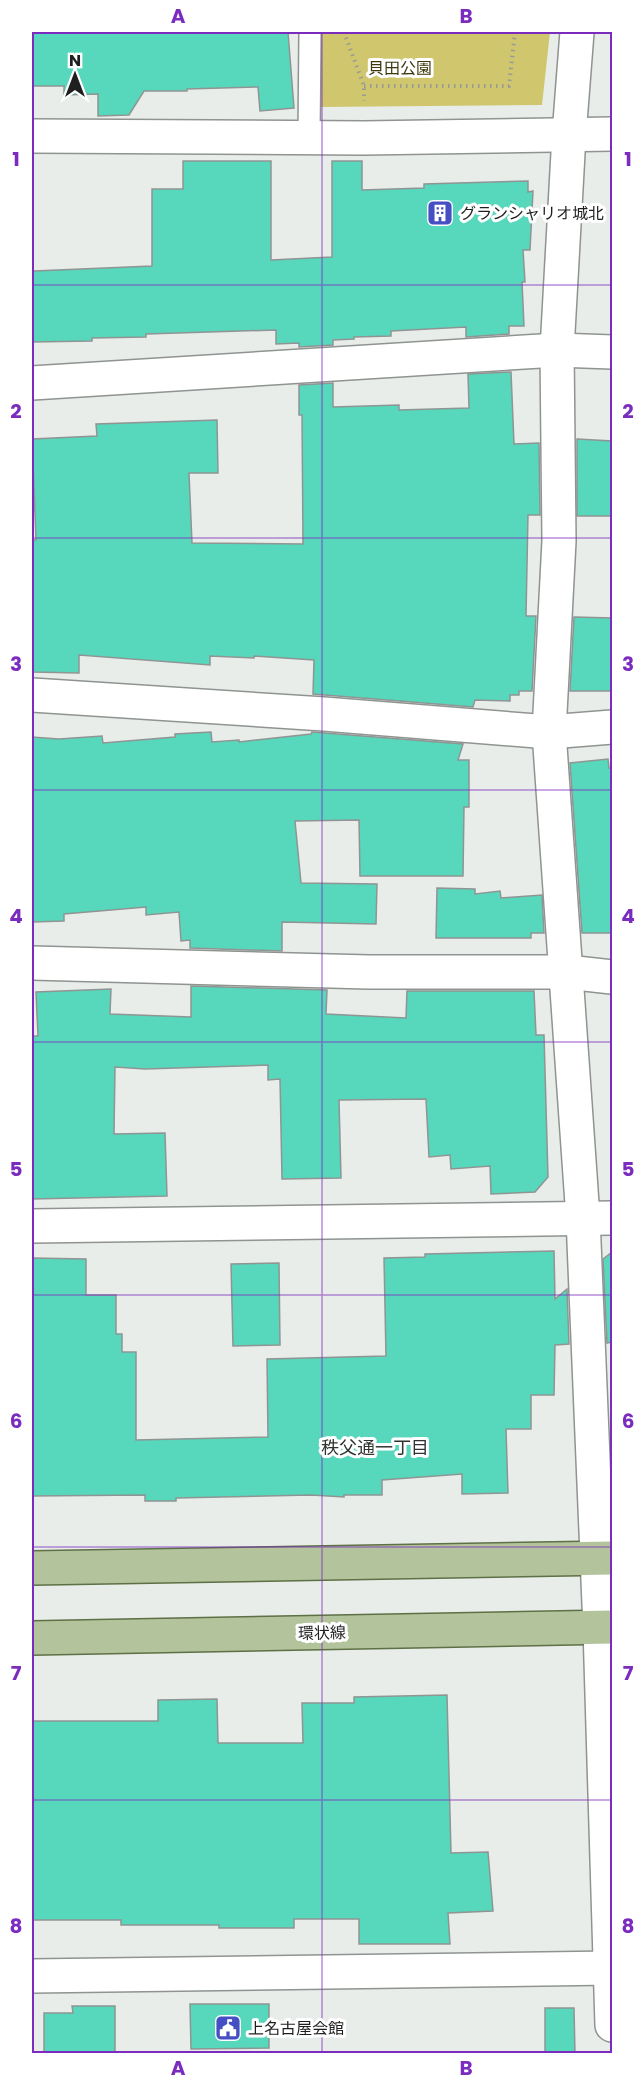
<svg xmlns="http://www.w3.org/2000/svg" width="644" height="2085" viewBox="0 0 644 2085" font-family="Poppins,'Noto Sans JP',sans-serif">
<rect width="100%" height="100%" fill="#e8ede9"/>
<path fill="#cfc66e" d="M320,32h230l-8,73 -222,2z"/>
<g fill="#57d7bc" stroke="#8f9593" stroke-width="1.5">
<path d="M32,32h256l6,76 -34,3 -2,-24 -71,2v2h-43l-15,24 -31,1v-22l-34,1v-9h-32z"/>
<path d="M183,161h88v99l61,-3v-96h30v29l62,-2v-4l104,-3v11l5,-1 -3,59h-7l2,32h-3l2,44h-15v8l-43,3v-10l-75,4v5l-37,1v2l-21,1v5l-34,2v-4l-23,1v-14l-130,4v3l-54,1v3l-60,1v-69l2,-2 118,-5v-77h31z"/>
<path d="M511,372l3,72 25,-1 1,72h-12l-2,101h10l-4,75h-13v4h-9v6l-35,-1 -2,7 -160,-13 1,-34 -60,-4v2l-44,-2v9l-131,-10v18l-47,-1v-132h4l-4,-101 65,-3 -1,-12 121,-4 1,53h-29l3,70 111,1 -1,-129h-3v-30l34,-2v24l66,-2v5l70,-2 -1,-34z"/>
<path d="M577,439l35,2v75h-35z"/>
<path d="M574,617l38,1v73h-42z"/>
<path d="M211,732l1,10 27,-2v2l72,-8 1,-2 151,12 -5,16h11v47h-5l-1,69h-103l-1,-56 -64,1 6,62 76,1 -1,40 -94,-2v29l-92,-3v-8l-9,1 -2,-29 -33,3v-8l-82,7v7l-32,1v-185l27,2 43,-3 1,7 72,-6v-3z"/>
<path d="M608,759l1,9h3v165h-30l-12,-170z"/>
<path d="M437,888l38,1v5l25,-3 1,7 41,-3 2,38h-13v5h-95z"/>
<path d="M191,986l136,4 -1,24 80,4 1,-27h127l2,44h8l4,142 -13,15 -44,2 -1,-28 -39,3 -1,-14 -21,2 -3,-58 -87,1 2,78 -59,1 -2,-100 -12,1v-15l-123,4 -30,-2 -1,67 51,-1 2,63 -135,3v-163h6l-2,-44 75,-3 -1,25 81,3z"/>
<path d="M554,1251l1,48 12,-10 2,55 -14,1 -1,50h-23v34h-25l2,64 -46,1v-20l-80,6v15h-38v2l-33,-2 -135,3v3h-31v-6l-113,1v-238l54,1v36h30v39h6v18h14v88l132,-3 -1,-78 119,-3 -2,-98 41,-1v-3z"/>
<path d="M612,1252v90l-5,1 -4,-84z"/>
<path d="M279,1263l1,82 -47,1 -2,-82z"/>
<path d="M447,1695l4,158 37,-1 5,59 -45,2 2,31h-91v-25h-65v9h-75v-3h-98v-5h-89v-199h126v-21l59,-1 1,44h85l-1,-40h52v-6z"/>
<path d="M190,2004h79v44l-78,1z"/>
<path d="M72,2006h43v48h-71v-41h29z"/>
<path d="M545,2008h29l1,46h-30z"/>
</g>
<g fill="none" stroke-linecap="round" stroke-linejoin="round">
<defs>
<path id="service" d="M309,137l1,-105"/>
<g id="minor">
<path d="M577,32l-8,103 -12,215 2,191 -10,191 34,486 17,410 12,397"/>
<path d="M32,136l332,2 248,-4"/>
<path d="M32,383l525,-33 55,2"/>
<path d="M32,695l292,19 225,18 63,-5"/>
<path d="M32,963l337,9h198l45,5"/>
<path d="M32,1226l580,-8"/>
<path d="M32,1976l580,-8"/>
</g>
<g id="primary">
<path d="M32,1568l580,-10"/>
<path d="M32,1638l580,-11"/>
</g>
</defs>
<use href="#service" stroke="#8f9490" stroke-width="24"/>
<use href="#minor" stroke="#8f9490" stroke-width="36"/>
<use href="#primary" stroke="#5e7045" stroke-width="36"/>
<g stroke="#979b98" stroke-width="4" stroke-dasharray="1.5 4.5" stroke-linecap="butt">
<path d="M344,32l20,54v15"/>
<path d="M364,86h145l6,-54"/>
</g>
<use href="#service" stroke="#fff" stroke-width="21"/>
<use href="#minor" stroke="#fff" stroke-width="33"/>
<use href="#primary" stroke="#b3c39c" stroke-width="33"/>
</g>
<path fill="none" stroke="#7b2cbf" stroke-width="1.5" stroke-opacity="0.55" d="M322,32v2022M32,285h580M32,538h580M32,790h580M32,1042h580M32,1295h580M32,1547h580M32,1800h580"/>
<defs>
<symbol id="building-square" viewBox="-11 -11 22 22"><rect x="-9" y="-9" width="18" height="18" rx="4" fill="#464ec3" stroke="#fff"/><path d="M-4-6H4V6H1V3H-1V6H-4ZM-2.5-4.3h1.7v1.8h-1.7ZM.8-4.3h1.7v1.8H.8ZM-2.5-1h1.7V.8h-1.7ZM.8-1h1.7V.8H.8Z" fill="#fff"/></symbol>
<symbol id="civic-square" viewBox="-11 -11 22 22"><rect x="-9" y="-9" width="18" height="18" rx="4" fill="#464ec3" stroke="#fff"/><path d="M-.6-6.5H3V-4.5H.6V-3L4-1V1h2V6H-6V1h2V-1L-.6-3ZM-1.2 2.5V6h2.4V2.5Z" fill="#fff"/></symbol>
</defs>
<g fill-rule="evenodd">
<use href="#building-square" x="425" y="198" width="30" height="30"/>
<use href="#civic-square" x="213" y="2013" width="30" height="30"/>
</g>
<g text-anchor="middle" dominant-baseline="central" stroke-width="6" stroke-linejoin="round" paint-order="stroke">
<g font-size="16" fill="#3d380e" stroke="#fff">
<text x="400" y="68">貝田公園</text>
</g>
<g font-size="16" fill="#1e1f1e" stroke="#fff" text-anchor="start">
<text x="460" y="213">グランシャリオ城北</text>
<text x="248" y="2028">上名古屋会館</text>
</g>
<g font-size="16" fill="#1e1f1e" stroke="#fff">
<text transform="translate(322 1633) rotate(-1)">環状線</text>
</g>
<g font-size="18" fill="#303431" stroke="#fff">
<text x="375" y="1447">秩父通一丁目</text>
</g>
</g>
<rect width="644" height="2085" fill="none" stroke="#ffffff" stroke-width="66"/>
<g transform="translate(75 75)" stroke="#ffffff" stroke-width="4.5" paint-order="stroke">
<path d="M0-4.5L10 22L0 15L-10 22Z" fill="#1e1f1e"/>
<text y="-9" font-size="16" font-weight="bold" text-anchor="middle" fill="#1e1f1e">N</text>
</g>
<rect x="33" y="33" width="578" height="2019" fill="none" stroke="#7b2cbf" stroke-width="2"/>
<g font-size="20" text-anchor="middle" font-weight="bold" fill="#7b2cbf">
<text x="178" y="23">A</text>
<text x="466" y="23">B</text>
<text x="16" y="166">1</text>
<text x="628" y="166">1</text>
<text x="16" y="418">2</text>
<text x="628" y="418">2</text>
<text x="16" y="671">3</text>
<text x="628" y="671">3</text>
<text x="16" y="923">4</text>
<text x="628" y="923">4</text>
<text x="16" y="1176">5</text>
<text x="628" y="1176">5</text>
<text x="16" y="1428">6</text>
<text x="628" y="1428">6</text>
<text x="16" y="1680">7</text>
<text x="628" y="1680">7</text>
<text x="16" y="1933">8</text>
<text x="628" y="1933">8</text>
<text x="178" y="2075">A</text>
<text x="466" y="2075">B</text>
</g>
</svg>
